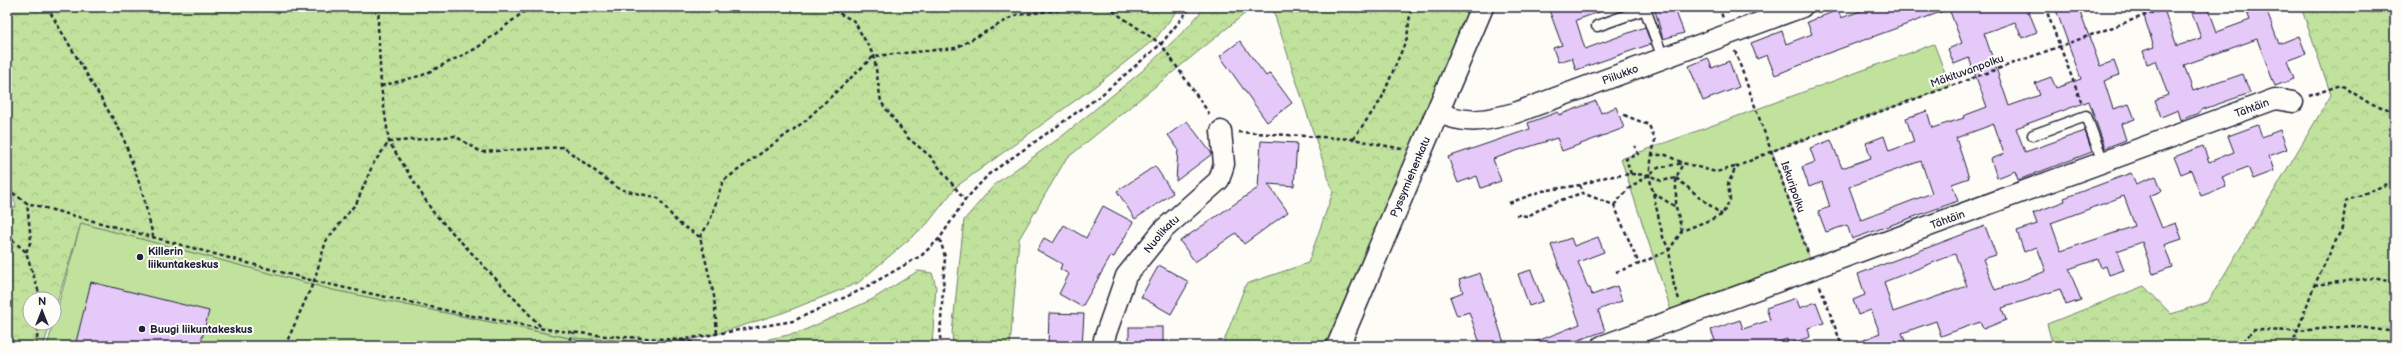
<svg xmlns="http://www.w3.org/2000/svg" width="2402" height="353" viewBox="0 0 2402 353" font-family="'Balsamiq Sans',sans-serif">
<defs>
<pattern id="forest-crowns" width="20" height="18" patternUnits="userSpaceOnUse"><rect width="20" height="18" fill="#c0e29c"/><path d="M2 6a3 3 0 1 1 6 0M12 15a3 3 0 1 1 6 0" fill="none" stroke="#a5c287"/></pattern>
</defs>
<rect width="100%" height="100%" fill="#fdfcf7"/>
<filter id="ink" filterUnits="userSpaceOnUse"><feTurbulence type="fractalNoise" baseFrequency=".025" numOctaves="2"/><feDisplacementMap in="SourceGraphic" scale="8" xChannelSelector="R" yChannelSelector="G"/><feConvolveMatrix kernelMatrix="1 2 1 2 8 2 1 2 1" color-interpolation-filters="sRGB"/></filter>
<g filter="url(#ink)">
<g fill="#c0e29c" stroke="#71826c">
<path d="M1934,44l16,42 -178,65 39,111 -137,57 -53,-160z"/>
<path d="M81,223l252,67 236,48 104,6v2h-626z"/>
</g>
<g fill="url(#forest-crowns)" stroke="#71826c">
<path d="M7,7h1173l-24,31 -62,49 -137,99 -30,38 -69,59 -73,29 -68,22 -43,9 10,3h-11v-3l-103,-5 -237,-48 -252,-67 -27,89v-13h-24v24h21l-8,23h-36v-138l9,-1 -9,-38z"/>
<path d="M1205,7h48l-187,152 -47,80 -9,107h-57l-1,-13 12,-113 31,-36 66,-47 80,-65 47,-45z"/>
<path d="M1272,7h200l-65,158 -55,181h-130l24,-62 62,-21 25,-71z"/>
<path d="M2301,7h94v339h-342l-6,-22 97,-38 27,28 37,-12 123,-207z"/>
<path d="M918,271l14,2 4,13 -4,60h-172l9,-7 29,-6 73,-33z"/>
</g>
<g fill="#e5caf9" stroke="#22223b" fill-rule="evenodd">
<path d="M1548,7h60v2l-32,11 9,29 60,-22 6,17 -75,26 -4,-12 -14,4 -5,-14 9,-3z"/>
<path d="M1654,7h20l10,26 -21,6z"/>
<path d="M1872,7h155l10,25 -15,6 -7,-16 -31,11 25,73 31,-11 -5,-12 16,-6 5,11 25,-9 -26,-72h23l22,59 14,-5 5,14 -15,6 9,28 16,-5 6,15 -14,5 5,16 -21,8 -16,-47 -73,27 9,24 60,-21 7,21 -74,28 -3,-9 -18,7 -6,-19 13,-5 -10,-30 -38,14 13,40 -17,6 6,17 -106,38 -5,-14 -21,7 -8,-21 12,-4 -8,-25 -13,5 -7,-20 13,-5 -5,-14 21,-8 11,28 29,-10 -5,-15 18,-7 5,15 25,-9 -8,-24 21,-7 5,17 32,-10 -1,-2 24,-9 -18,-49 -15,6 -6,-15 14,-6 -13,-34 -137,50 1,1 -38,15 -8,-20 -10,4 -6,-16 31,-12 4,13 26,-10 -5,-12 31,-12 3,8zM1921,161l11,32 -71,27 -12,-33z"/>
<path d="M2141,7h22l14,39 24,-8 -11,-31h18l9,25 33,-12 -5,-13h20l14,37 20,-8 7,18 -19,7 7,18 -19,7 -18,-47 -73,26 9,26 50,-17 7,19 -49,17v2l-20,8 -3,-10 -17,7 -6,-17 13,-5 -12,-34 -9,3 -4,-13 11,-4z"/>
<path d="M1240,41l26,35 4,-3 22,30 -25,19 -47,-66z"/>
<path d="M1708,58l4,10 17,-7 10,26 -36,14 -14,-35z"/>
<path d="M1596,101l5,12 15,-6 8,21 -62,23 -5,-13 -38,12 -26,9 8,22 -20,7 -4,-12 -19,7 -10,-26 82,-28 -2,-6 30,-11 1,3z"/>
<path d="M1187,121l25,33 -36,27 2,-32 -10,-14z"/>
<path d="M2258,125l4,12 18,-7 7,19 -18,7 5,15 -21,8 -5,-12 -26,10 4,10 -25,9 -10,-26 -10,4 -7,-17 29,-11 6,16 25,-10 -6,-16z"/>
<path d="M1261,141l36,2 -3,43 -26,-2 20,28 -44,32 -8,-11 -41,29 -15,-21 78,-53z"/>
<path d="M1155,166l18,27 -38,26 -18,-28z"/>
<path d="M2131,173l5,11 20,-8 6,15 -13,5 13,32 14,-5 6,16 -18,6 8,22 -19,7 -11,-32 -25,9 7,19 -15,5 -3,-9 -5,2 -3,-9 -29,10 12,31 -15,5 -6,-16 -58,19 4,12 -23,9 -3,-7 -39,14 -5,-15 -34,12 5,13h-57l30,-13 -9,-23 -13,5 -5,-15 12,-5 -7,-21 127,-48 11,29 -13,4 12,31 18,-6 33,-13 -9,-24 -13,5 -7,-21 20,-7 -4,-11 32,-12 -1,-3zM2124,196l11,30 -74,25 -10,-28zM1955,254l12,32 -74,26 -9,-30z"/>
<path d="M1103,206l30,16 -19,35 -3,-1 -29,51 -23,-13 10,-20 -9,-5 2,-5 -25,-14 7,-12 9,5 11,-18 22,13z"/>
<path d="M1598,237l6,15 -26,10 10,26h2l2,7 25,-9 5,15 -24,9 7,21 -32,11 1,4h-49l55,-22 -29,-79 20,-7 3,8z"/>
<path d="M1159,265l30,17 -18,32 -30,-17z"/>
<path d="M1531,270l12,31 -14,5 -11,-32z"/>
<path d="M1480,273l16,45 9,28h-24l-12,-34 -12,4 -7,-19 13,-5 -4,-12z"/>
<path d="M91,282l118,29 -9,35h-125z"/>
<path d="M1796,298l4,10 16,-6 8,21 -16,5 2,9 -22,7 -1,-5 -20,7h-50l-6,-16 29,-10 3,9 27,-9 -4,-12z"/>
<path d="M1049,313l35,1 -2,32h-34z"/>
<rect x="1129" y="327" width="34" height="19"/>
</g>
<g fill="none" stroke-linecap="round" stroke-linejoin="round">
<defs>
<g id="lane">
<path d="M1597,26l48,-17 18,49"/>
<path d="M2033,135l53,-19 17,46"/>
</g>
<g id="street">
<path id="s1" d="M1437,112c29,13 48,9 78,1l287,-106"/>
<path id="s2" d="M1106,346l-2,-7 22,-63 38,-47 55,-49 5,-16 -3,-33"/>
<path id="s3" d="M1602,346l673,-247 18,3"/>
</g>
<g id="secondary">
<path id="s4" d="M1338,346l144,-339"/>
</g>
</defs>
<use href="#lane" stroke="#22223b" stroke-width="13"/>
<use href="#street" stroke="#22223b" stroke-width="23"/>
<use href="#secondary" stroke="#22223b" stroke-width="25"/>
<g stroke="#22223b" stroke-width="2.5" stroke-dasharray="4 3" stroke-linecap="butt">
<path d="M47,7l75,127 20,57 11,45"/>
<path d="M379,7l-1,18 3,61 8,56 44,70 110,117"/>
<path d="M827,7l27,14 20,35 7,46 27,36 22,18 35,44"/>
<path d="M1107,7l54,37 50,72"/>
<path d="M1719,7l4,11"/>
<path d="M2045,7l37,97"/>
<path d="M1735,51l73,202"/>
<path d="M381,86l42,-11 54,-27 53,-41"/>
<path d="M2309,96l32,-11 28,18 22,7 4,3"/>
<path d="M1624,115l25,10 6,15 -3,15"/>
<path d="M1238,132l115,7 49,10"/>
<path d="M1353,139l28,-39 26,-62 4,-31"/>
<path d="M1631,174l-5,-15 12,-5 -3,-8"/>
<path d="M1676,178l46,37"/>
<path d="M1676,179v28l6,24"/>
<path d="M1580,185l2,8 32,12"/>
<path d="M7,189l20,14 287,78 153,34 77,14 62,7 74,4 113,-19 70,-32 59,-34 18,-17 25,-38 24,-26 111,-78 61,-52 30,-37"/>
<path d="M1653,193l23,14"/>
<path d="M1509,203l33,-12 38,-6 26,-8 25,-3 18,1 12,6 15,-3 7,-15"/>
<path d="M1614,205l14,-16 30,-21 25,-5"/>
<path d="M1614,205l25,59"/>
<path d="M1516,215l12,1 21,-12 33,-11"/>
<path d="M7,235l19,17 15,47"/>
<path d="M700,237l10,-16 13,-40 82,-60 69,-65 82,-8 60,-33 70,-8"/>
<path d="M940,239l5,18 -5,79 1,10"/>
<path d="M26,252l5,-11 -4,-38"/>
<path d="M1616,272l23,-8 30,-14 -6,-13 -14,-62 3,-20h14l17,8 33,9 19,-5"/>
<path d="M2314,285l58,-7 23,4"/>
<path d="M1820,286l22,60"/>
<path d="M1679,299l-5,-13 -5,-36 13,-19 40,-16 8,-15 -2,-16 8,-17 36,-16 396,-144"/>
<path d="M682,340l27,6"/>
<path d="M36,346l3,-23"/>
<path d="M285,346l29,-65 12,-40 31,-39 16,-38 16,-22 66,-6 26,16 82,-5 56,42 39,9 19,24 23,15 14,59 3,38"/>
<path d="M566,346l8,-14"/>
<path d="M2238,346l16,-16 44,1 54,-5 43,6"/>
<path d="M2292,346l22,-60 28,-58 4,-27 49,-20"/>
</g>
<use href="#lane" stroke="#fdfcf7" stroke-width="10"/>
<use href="#street" stroke="#fdfcf7" stroke-width="20"/>
<use href="#secondary" stroke="#fdfcf7" stroke-width="22"/>
</g>
</g>
<g fill="#22223b" stroke="#fdfcf7" stroke-width="1.5">
<circle cx="140" cy="257" r="4"/>
<circle cx="142" cy="329" r="4"/>
</g>
<g text-anchor="middle" dominant-baseline="central" stroke-width="4" stroke-linejoin="round" paint-order="stroke">
<g font-size="11" fill="#22223b" stroke="#fdfcf7">
<text transform="translate(1967 71) rotate(-20)">Mäkituvanpolku</text>
<text stroke="none"><textPath href="#s1" startOffset="192">Piilukko</textPath></text>
<text stroke="none"><textPath href="#s3" startOffset="692">Tähtäin</textPath></text>
<text stroke="none"><textPath href="#s4" startOffset="184">Pyssymiehenkatu</textPath></text>
<text transform="translate(1793 187) rotate(71)">Iskuripolku</text>
<text stroke="none"><textPath href="#s3" startOffset="368">Tähtäin</textPath></text>
<text stroke="none"><textPath href="#s2" startOffset="129">Nuolikatu</textPath></text>
</g>
<g font-size="11" font-weight="bold" fill="#22223b" stroke="#fdfcf7" text-anchor="start">
<text x="148" y="251">Killerin<tspan x="148" dy="13">liikuntakeskus</tspan></text>
<text x="150" y="329">Buugi liikuntakeskus</text>
</g>
</g>
<rect width="2402" height="353" fill="none" stroke="#fdfcf7" stroke-width="24"/>
<rect x="12" y="12" width="2378" height="329" fill="none" stroke="#22223b" stroke-width="1.5" filter="url(#ink)"/>
<g transform="translate(42 311)"><circle r="19" fill="#fdfcf7" stroke="#a5a5ac"/>
<path d="M0-3L7 15L0 10L-7 15Z" fill="#22223b"/>
<text y="-6" font-size="11" font-weight="bold" text-anchor="middle" fill="#22223b">N</text>
</g>
</svg>
